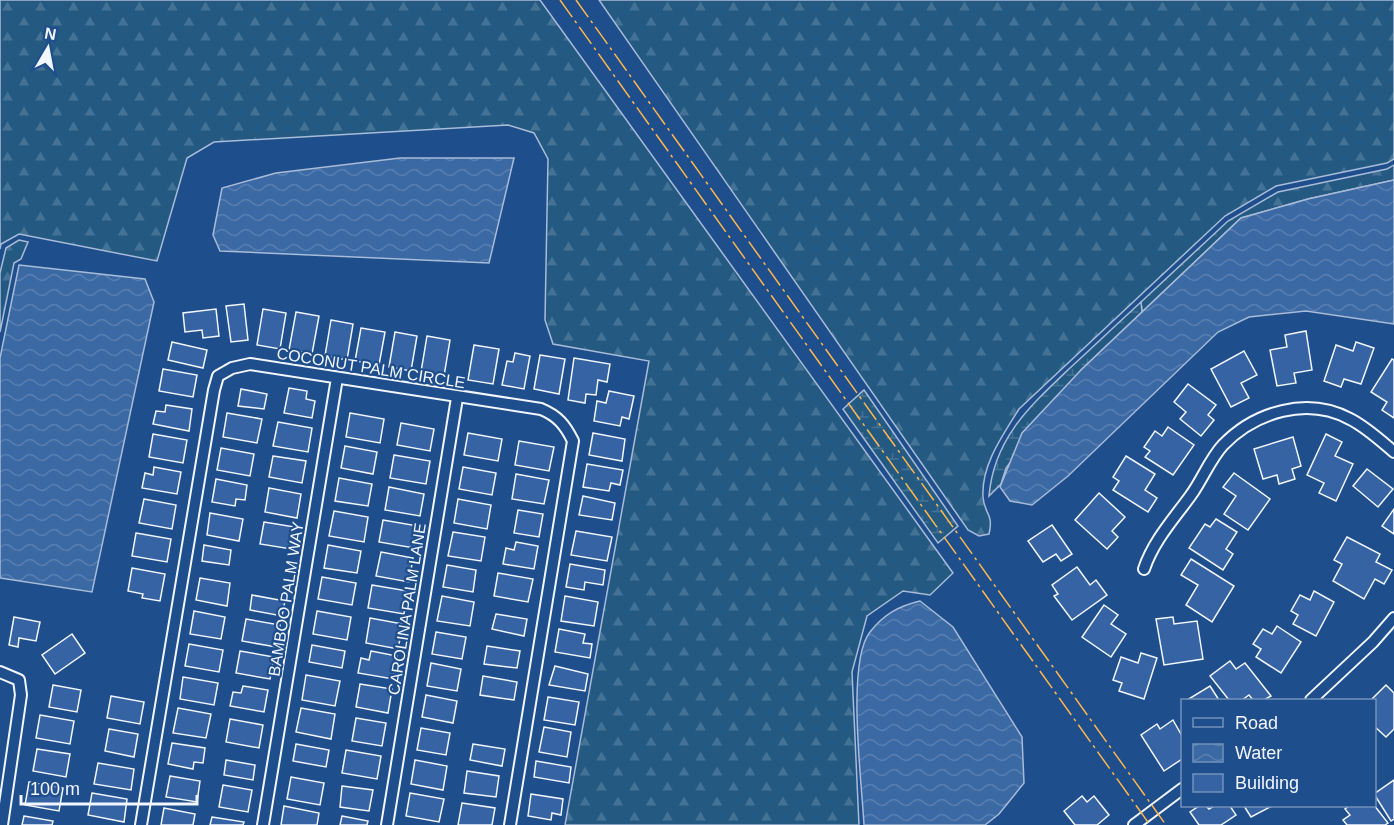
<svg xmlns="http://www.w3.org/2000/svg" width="1394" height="825" viewBox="0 0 1394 825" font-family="Arial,sans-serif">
<defs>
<pattern id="forest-firs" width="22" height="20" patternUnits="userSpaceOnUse" patternTransform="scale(1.5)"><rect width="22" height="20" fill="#245a82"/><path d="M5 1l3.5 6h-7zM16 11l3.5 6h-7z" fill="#447295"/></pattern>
<pattern id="wetland-marsh" width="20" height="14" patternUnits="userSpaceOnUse" patternTransform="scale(1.5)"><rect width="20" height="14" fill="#245a82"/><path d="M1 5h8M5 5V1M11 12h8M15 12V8" fill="none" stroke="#447295"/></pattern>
<pattern id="water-waves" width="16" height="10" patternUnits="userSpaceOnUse" patternTransform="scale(1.5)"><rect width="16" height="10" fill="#3b69a3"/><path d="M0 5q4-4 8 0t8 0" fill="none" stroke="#587fb1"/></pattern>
</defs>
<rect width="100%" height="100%" fill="#1f4e8c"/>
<g fill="url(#forest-firs)" stroke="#a8bbd7" stroke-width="1.5">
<path d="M0,0h540l413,573 -23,22 -27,-4 -36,25 -15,56 7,153h-294l84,-464 -96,-17 -8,-24 3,-161 -14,-26 -26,-8 -294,17 -27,16 -30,103 -138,-27 -18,10 -1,5z"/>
<path d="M599,0h795v159l-7,4 -111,23 -51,30 -206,193c-16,26 -38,56 -36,88 1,17 11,16 6,37l-10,2 -11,-6z"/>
<path d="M1394,165v15l-86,19 -67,19 -99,94 -1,-10 87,-81 50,-29 109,-23z"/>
<path d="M19,240l9,2 -7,17 -7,4 -14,69v-59l6,-25z"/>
</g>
<g fill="url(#wetland-marsh)" stroke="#a8bbd7" stroke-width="1.5">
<path d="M1141,302l1,10 -61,58 -75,98 -5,16 -12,12c5,-58 41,-90 81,-128 24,-22 47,-44 71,-66z"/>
<path d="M864,390l94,136 -20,17 -95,-134z"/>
</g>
<g fill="url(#water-waves)" stroke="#a8bbd7" stroke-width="1.5">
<path d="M400,158h114l-25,105 -269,-12 -7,-16 9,-47 54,-15z"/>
<path d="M1394,180v144l-88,-13 -57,6 -31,15 -150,144 -36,29 -22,-4 -10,-14 22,-54 59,-63 160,-152 67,-19z"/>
<path d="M19,265l126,14 9,23 -62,290 -92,-14v-220z"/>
<path d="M920,601l33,26 69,110 2,46 -25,31 -14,11h-121c-2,-41 -18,-163 6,-193 14,-18 29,-26 50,-31z"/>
</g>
<g fill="#3563a3" stroke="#f2f6ff" stroke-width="1.5">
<path d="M244,304l4,36 -17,2 -5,-36z"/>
<path d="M216,309l3,27 -16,2 -1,-8 -17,2 -2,-19z"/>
<path d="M263,309l23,4 -6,36 -23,-4z"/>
<path d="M296,312l23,4 -7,38 -23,-4z"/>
<path d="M331,320l22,4 -6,36 -22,-4z"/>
<path d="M361,328l24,4 -6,33 -24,-4z"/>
<path d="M1306,331l6,39 -18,3 2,10 -19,3 -7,-36 17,-3 -2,-12z"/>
<path d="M395,332l22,4 -6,35 -22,-4z"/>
<path d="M427,336l23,4 -6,36 -23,-4z"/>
<path d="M172,342l35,8 -4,18 -35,-8z"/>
<path d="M1356,342l18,6 -13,36 -17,-5 -3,8 -17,-6 12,-36 17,6z"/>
<path d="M474,345l25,4 -6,35 -25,-4z"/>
<path d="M1244,351l13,24 -16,8 8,15 -18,9 -20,-38z"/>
<path d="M515,353l15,3 -6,33 -22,-4 5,-24 6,1z"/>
<path d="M540,355l25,4 -6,35 -25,-5z"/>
<path d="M574,358l36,6 -3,18 -9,-2 -2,15 -10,-1 -1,9 -17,-3z"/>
<path d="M1392,359l2,1v58l-12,-8 5,-8 -16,-10z"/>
<path d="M163,369l34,6 -4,22 -34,-6z"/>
<path d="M1188,384l28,21 -8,10 6,5 -13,16 -21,-17 6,-7 -12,-10z"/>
<path d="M289,388l18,3 -1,8 9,2 -3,17 -28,-5z"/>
<path d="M241,389l26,5 -3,15 -26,-3z"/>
<path d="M609,391l25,5 -5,23 -7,-2 -2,9 -26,-5 3,-20 9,2z"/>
<path d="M166,405l26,4 -3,22 -36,-7 3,-13 9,1z"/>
<path d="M227,413l35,6 -5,24 -34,-6z"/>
<path d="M350,413l34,6 -4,24 -34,-6z"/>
<path d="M278,422l34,6 -4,24 -35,-6z"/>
<path d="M401,423l33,6 -4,22 -33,-6z"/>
<path d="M1168,427l26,18 -21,30 -28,-18 5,-6 -6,-4 11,-16 7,5z"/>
<path d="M468,433l34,6 -4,22 -34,-6z"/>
<path d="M593,433l32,6 -3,22 -33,-6z"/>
<path d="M153,434l34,6 -4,23 -34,-6z"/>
<path d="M1326,434l16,8 -7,14 18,8 -17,37 -17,-8 5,-10 -17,-8z"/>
<path d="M1293,437l8,29 -9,3 3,10 -16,5 -2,-9 -14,4 -9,-30z"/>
<path d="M519,441l35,6 -5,24 -34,-6z"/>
<path d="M345,446l32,6 -4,22 -32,-6z"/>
<path d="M221,448l33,6 -4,22 -33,-6z"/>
<path d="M394,455l36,6 -4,23 -36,-6z"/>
<path d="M273,456l33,5 -4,22 -33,-6z"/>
<path d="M1126,456l29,18 -10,16 12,8 -9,14 -35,-22 6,-9 -6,-4z"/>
<path d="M587,464l36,6 -3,15 -9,-2 -2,8 -26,-4z"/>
<path d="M154,467l27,5 -4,22 -35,-6 3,-15 8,2z"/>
<path d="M463,467l33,6 -4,22 -33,-6z"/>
<path d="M1367,469l26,20 -15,18 -25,-21z"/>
<path d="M1234,473l36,26 -22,31 -24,-16 12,-18 -13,-9z"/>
<path d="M516,474l33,6 -5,24 -32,-5z"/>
<path d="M339,478l33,6 -4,22 -33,-5z"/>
<path d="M216,479l31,6 -2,15 -9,-1 -1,7 -23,-4z"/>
<path d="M389,487l35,7 -4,22 -35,-6z"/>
<path d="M269,488l32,6 -4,24 -32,-6z"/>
<path d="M1099,493l26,24 -13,14 6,6 -11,12 -32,-29z"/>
<path d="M583,496l32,7 -3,17 -33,-5z"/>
<path d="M144,499l32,6 -4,24 -33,-6z"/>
<path d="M458,499l33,6 -4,24 -33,-6z"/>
<path d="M1394,509v25l-12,-8z"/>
<path d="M518,510l25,4 -4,23 -25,-4z"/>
<path d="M334,511l34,6 -4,25 -35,-6z"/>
<path d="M210,513l33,6 -4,22 -32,-6z"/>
<path d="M1216,519l21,13 -11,17 7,5 -10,16 -34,-22 16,-24 5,3z"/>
<path d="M383,520l35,6 -4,22 -35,-6z"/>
<path d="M264,522l31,5 -4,22 -31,-5z"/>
<path d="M1052,525l20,29 -11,7 -5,-7 -13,8 -15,-21z"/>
<path d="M576,531l36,6 -5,24 -36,-6z"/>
<path d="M453,532l32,5 -4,24 -33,-5z"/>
<path d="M136,533l35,6 -4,23 -35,-6z"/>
<path d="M1347,537l33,17 -4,8 16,8 -8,14 -9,-5 -11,20 -31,-18 9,-17 -8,-4z"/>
<path d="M516,542l22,4 -4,23 -31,-5 3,-16 8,2z"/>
<path d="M204,545l27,5 -2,15 -27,-4z"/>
<path d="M328,545l33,6 -4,22 -33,-5z"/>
<path d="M381,552l32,6 -4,24 -33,-6z"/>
<path d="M1191,559l43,27 -22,36 -26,-17 12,-20 -17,-10z"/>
<path d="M570,564l35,6 -2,15 -18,-3 -1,8 -18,-3z"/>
<path d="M447,565l29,5 -3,22 -30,-5z"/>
<path d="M1077,567l13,18 6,-5 11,15 -35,25 -18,-24 4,-2 -6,-9z"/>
<path d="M132,568l33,6 -5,27 -18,-3 1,-4 -15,-3z"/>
<path d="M498,573l35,6 -5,23 -34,-6z"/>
<path d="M322,577l34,6 -4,22 -34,-6z"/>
<path d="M200,578l30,5 -3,23 -31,-6z"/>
<path d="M372,585l36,6 -4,23 -36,-6z"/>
<path d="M1314,591l20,11 -18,34 -23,-12 5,-9 -7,-4 9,-16 10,5z"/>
<path d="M252,595l33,6 -3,15 -32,-6z"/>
<path d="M442,596l32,6 -4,24 -33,-5z"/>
<path d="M565,596l33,6 -4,24 -33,-5z"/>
<path d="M1104,605l14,10 -7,9 15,10 -15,23 -29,-20z"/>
<path d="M194,611l31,6 -4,22 -31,-5z"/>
<path d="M317,611l34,6 -4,23 -34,-6z"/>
<path d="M496,614l31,5 -3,17 -32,-7z"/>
<path d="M14,617l26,5 -4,19 -17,-3 -1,9 -9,-2z"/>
<path d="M1173,617l1,7 23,-3 6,38 -39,6 -8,-46z"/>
<path d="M370,618l33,6 -5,25 -32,-6z"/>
<path d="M246,619l34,6 -4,22 -34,-6z"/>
<path d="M1277,626l24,16 -20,31 -25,-16 5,-8 -8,-5 10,-15 9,5z"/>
<path d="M559,629l26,5 -2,9 9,1 -2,14 -35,-6z"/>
<path d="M436,632l30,5 -4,22 -30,-5z"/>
<path d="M72,634l13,19 -30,21 -13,-19z"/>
<path d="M189,644l34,6 -4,22 -34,-6z"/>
<path d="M312,645l33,6 -3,17 -33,-6z"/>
<path d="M487,646l33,5 -3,17 -33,-4z"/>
<path d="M240,651l34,6 -4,22 -34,-6z"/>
<path d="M371,651l26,5 -4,23 -35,-6 3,-15 8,2z"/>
<path d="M1141,653l16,5 -13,41 -25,-8 3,-8 -9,-3 8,-23 17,6z"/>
<path d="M1230,661l6,8 9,-6 26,33 -7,4h-11l-4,-5 -7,5h-13l-19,-24z"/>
<path d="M431,663l30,6 -4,22 -30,-5z"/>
<path d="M555,666l33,8 -3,17 -36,-6z"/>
<path d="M306,675l34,6 -5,25 -33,-6z"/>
<path d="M483,676l34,6 -3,18 -34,-5z"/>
<path d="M183,677l35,6 -4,22 -34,-6z"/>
<path d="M360,684l32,5 -4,24 -32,-6z"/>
<path d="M53,685l28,5 -4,22 -28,-5z"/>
<path d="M1386,685l8,8v36l-8,8 -12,-11v-26h-3z"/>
<path d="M243,686l25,4 -4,22 -34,-6 3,-14 8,1z"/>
<path d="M1210,686l9,14h-32z"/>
<path d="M426,695l31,6 -4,22 -31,-6z"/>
<path d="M111,696l33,6 -4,22 -33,-6z"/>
<path d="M548,697l31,5 -4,23 -31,-5z"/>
<path d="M178,708l33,6 -5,24 -33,-5z"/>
<path d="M301,708l34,6 -4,25 -35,-7z"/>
<path d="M40,715l34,6 -4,23 -34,-6z"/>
<path d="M356,718l30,5 -4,23 -30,-5z"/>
<path d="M230,719l33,6 -4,23 -33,-6z"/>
<path d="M1173,720l9,16v23l-18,12 -23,-36 16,-11 3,5z"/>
<path d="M544,727l27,5 -4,25 -28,-5z"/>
<path d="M421,728l29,5 -4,22 -29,-5z"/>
<path d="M109,729l29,5 -4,23 -29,-6z"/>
<path d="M172,743l33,5 -2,15 -9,-1 -1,7 -25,-5z"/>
<path d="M296,744l33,6 -3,17 -33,-6z"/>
<path d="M473,744l32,5 -3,17 -32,-6z"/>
<path d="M37,749l33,5 -4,23 -33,-6z"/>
<path d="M346,750l35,6 -4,23 -35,-6z"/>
<path d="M226,760l29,5 -2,15 -29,-5z"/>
<path d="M415,760l32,6 -4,24 -32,-6z"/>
<path d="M536,761l35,6 -2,16 -35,-6z"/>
<path d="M98,763l36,6 -3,21 -37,-6z"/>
<path d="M467,771l32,5 -3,21 -32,-4z"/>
<path d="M170,776l30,5 -3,21 -31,-5z"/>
<path d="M291,777l33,6 -4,22 -33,-6z"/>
<path d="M1394,780v39l-3,2 -17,-27z"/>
<path d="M29,782l34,6 -4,23 -34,-6z"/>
<path d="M223,785l29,5 -4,22 -29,-5z"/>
<path d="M342,786l31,4 -4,21 -29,-4z"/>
<path d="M92,793l35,6 -3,23 -36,-7z"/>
<path d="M410,793l34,6 -5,23 -33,-6z"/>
<path d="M531,794l32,5 -2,16 -9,-2 -1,7 -23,-4z"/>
<path d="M1082,796l5,6 7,-6 15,19 -12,10h-22l-11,-14z"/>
<path d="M462,803l33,5 -3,17h-34z"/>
<path d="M1374,805l14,18 -3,2h-38l-4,-5 7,-5 -5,-6 4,-3z"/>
<path d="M284,806l35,7 -2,12h-36z"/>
<path d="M1199,806h7l3,3 5,-3h16l6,9 -15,10h-22l-9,-13z"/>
<path d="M1244,806h28l-21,11z"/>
<path d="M164,808l31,6 -2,11h-32z"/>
<path d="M24,816l29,5 -1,4h-30z"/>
<path d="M342,816l26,5 -1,4h-27z"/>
<path d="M212,817l32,5 -1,3h-33z"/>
</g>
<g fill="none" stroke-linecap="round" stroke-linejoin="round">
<defs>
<g id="minor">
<path d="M1144,569c10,-29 29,-49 47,-74 11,-15 19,-36 32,-50 32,-33 84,-49 127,-26 16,8 30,21 44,33"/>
<path d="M0,672l19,8 2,15 -19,130"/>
<path d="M1311,700l62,-58 21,-24"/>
<path d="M141,825l73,-435 4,-14 14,-8 18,-4 291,45c17,7 24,16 32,32l-63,384"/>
<path d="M263,825l74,-447"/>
<path d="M387,825l70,-427"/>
<path d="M1134,825l48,-36"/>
</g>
</defs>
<use href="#minor" stroke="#f2f6ff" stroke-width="14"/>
<use href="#minor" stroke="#1f4e8c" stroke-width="10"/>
<g stroke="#ffb74d" stroke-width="1.5" stroke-dasharray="21 4.5 3 4.5" stroke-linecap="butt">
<path d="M560,0l590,825"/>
<path d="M576,0l590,825"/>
</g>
</g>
<g text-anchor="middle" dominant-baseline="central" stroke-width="4.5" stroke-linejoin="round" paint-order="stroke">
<g font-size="16" fill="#f2f6ff" stroke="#1f4e8c">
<text transform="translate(371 368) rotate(9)">COCONUT PALM CIRCLE</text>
<text transform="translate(286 599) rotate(-81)">BAMBOO PALM WAY</text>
<text transform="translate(407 609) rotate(-81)">CAROLINA PALM LANE</text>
</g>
</g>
<rect x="1181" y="699" width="195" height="108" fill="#1f4e8c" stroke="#7391ba" stroke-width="1.5"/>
<rect x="1193" y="718" width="30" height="9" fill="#1f4e8c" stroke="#7391ba" stroke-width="1.5"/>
<text x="1235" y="729" font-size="18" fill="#f2f6ff">Road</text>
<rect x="1193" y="744" width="30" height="18" fill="url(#water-waves)" stroke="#7391ba" stroke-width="1.5"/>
<text x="1235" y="759" font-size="18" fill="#f2f6ff">Water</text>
<rect x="1193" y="774" width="30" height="18" fill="#3563a3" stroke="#7391ba" stroke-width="1.5"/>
<text x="1235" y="789" font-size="18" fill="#f2f6ff">Building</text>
<g transform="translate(48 48) rotate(10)" stroke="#1f4e8c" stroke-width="4.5" paint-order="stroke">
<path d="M0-4.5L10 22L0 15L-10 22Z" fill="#f2f6ff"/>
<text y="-9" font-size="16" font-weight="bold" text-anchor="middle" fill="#f2f6ff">N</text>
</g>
<path d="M21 795v9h176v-9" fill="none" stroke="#f2f6ff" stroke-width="3"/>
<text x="30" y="795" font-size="18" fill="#f2f6ff" stroke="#1f4e8c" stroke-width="4.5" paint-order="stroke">100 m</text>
</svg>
